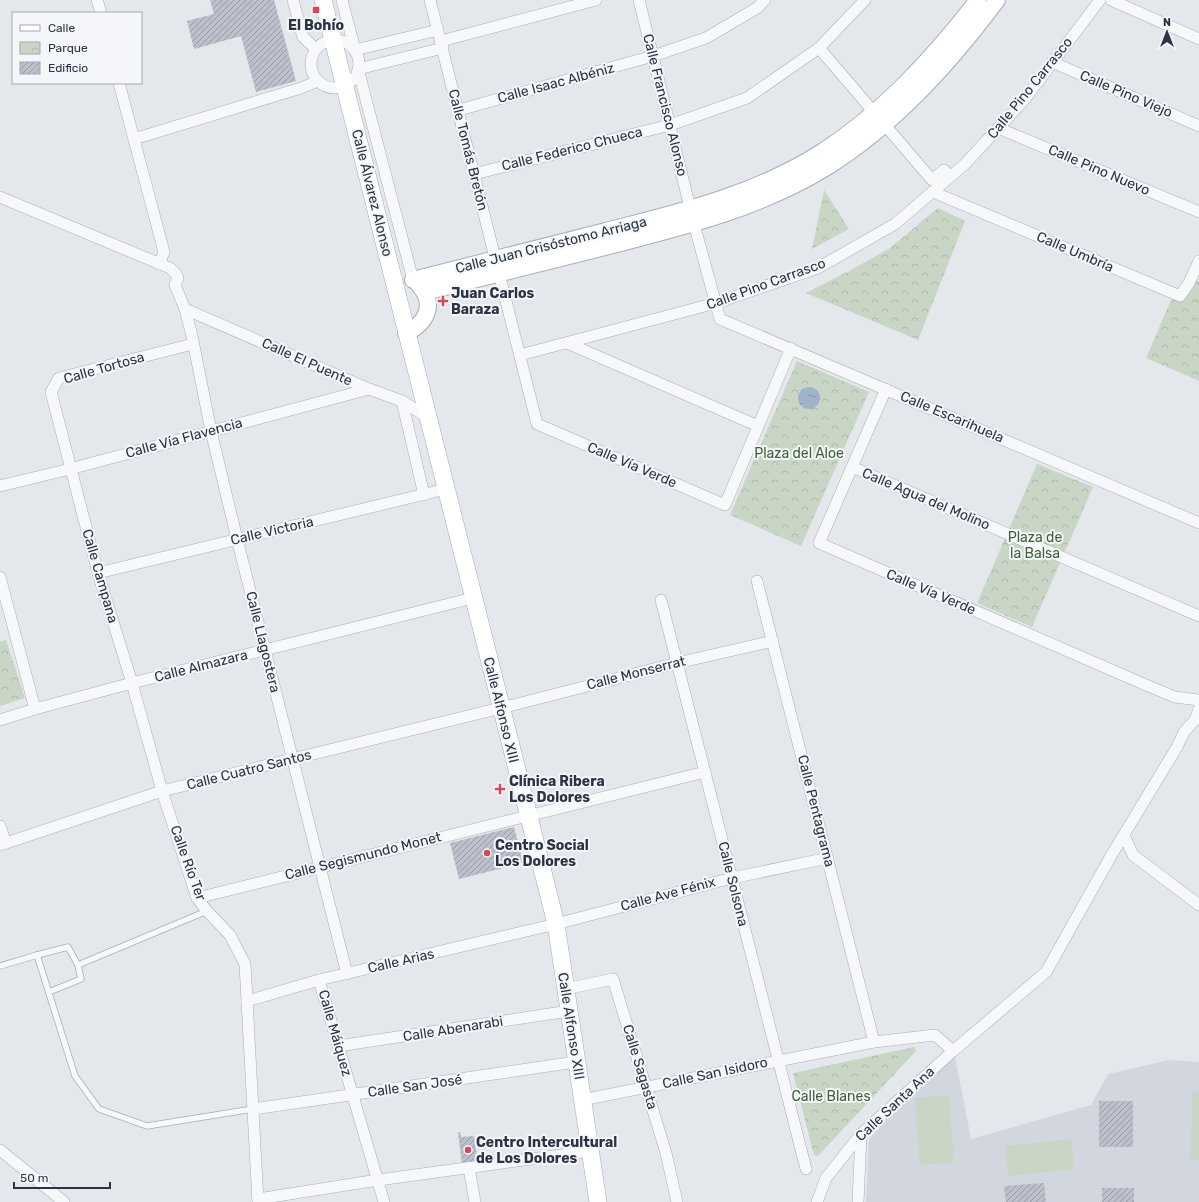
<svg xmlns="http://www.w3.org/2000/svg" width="1199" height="1202" viewBox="0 0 1199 1202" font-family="Rubik,sans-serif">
<defs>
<pattern id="park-crowns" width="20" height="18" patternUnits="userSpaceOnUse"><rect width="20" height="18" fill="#c9d6c5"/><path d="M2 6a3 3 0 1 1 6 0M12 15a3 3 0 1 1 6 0" fill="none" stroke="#adb8ab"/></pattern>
<pattern id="water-ripples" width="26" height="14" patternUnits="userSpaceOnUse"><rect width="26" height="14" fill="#9fb4cc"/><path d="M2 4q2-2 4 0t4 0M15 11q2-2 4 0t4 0" fill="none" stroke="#8293a7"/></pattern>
<pattern id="building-hatch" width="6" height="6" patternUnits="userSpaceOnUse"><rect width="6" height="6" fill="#bbc0ca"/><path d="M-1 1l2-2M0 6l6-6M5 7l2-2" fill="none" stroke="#989da6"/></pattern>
</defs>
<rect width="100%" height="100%" fill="#e4e7ec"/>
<path fill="#d2d6de" d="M954,1052l17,87 120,-34 17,-31 61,-14 30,2v140h-333l3,-63 63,-68z"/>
<g fill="url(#park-crowns)">
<path d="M824,190l25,39 -37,20z"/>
<path d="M938,208l27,13 -47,119 -112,-47 45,-23 39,-22z"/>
<path d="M1196,280l3,1v100l-53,-23 25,-58c16,-1 19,-6 25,-20z"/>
<path d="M797,361l72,31 -68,154 -71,-31z"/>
<path d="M1037,464l56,23 -61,140 -55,-24z"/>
<path d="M6,640l19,58 -25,8v-64z"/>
<path d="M914,1047l2,4 -98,105 -4,-1 -21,-82z"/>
</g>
<g fill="#c9d6c5">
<path d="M1192,1091h7v69h-8z"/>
<path d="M949,1095l5,67 -34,3 -5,-67z"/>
<path d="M1071,1139l3,30 -66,7 -3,-30z"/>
</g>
<circle fill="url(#water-ripples)" cx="809" cy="398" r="11"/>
<g fill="url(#building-hatch)">
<path d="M210,0h64l22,81 -40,11 -15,-56 -47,13 -7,-28 27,-7z"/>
<path d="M514,827l9,36 -64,16 -9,-36z"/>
<rect x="1099" y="1101" width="34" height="46"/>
<path d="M458,1132h2l1,5 13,-1 4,27 -16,2z"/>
<path d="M1044,1183l2,19h-40l-2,-16z"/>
<rect x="1102" y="1188" width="32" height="14"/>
</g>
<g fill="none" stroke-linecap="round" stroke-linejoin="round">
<defs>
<g id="lane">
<path d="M37,955l31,-8 10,18 129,-54"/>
<path d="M0,966l37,-11 38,121 24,33 48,17 106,-17"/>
<path d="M49,992l32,-13 -3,-14"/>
</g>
<g id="street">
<path d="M97,0l4,13"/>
<path d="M293,0l10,37 13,12"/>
<path d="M342,0l13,50 83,-20"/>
<path d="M430,0c36,141 71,283 107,424l188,81 66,-157"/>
<path d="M639,0l55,224 26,95 479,204"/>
<path d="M1111,0l88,39"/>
<circle cx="335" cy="64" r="24"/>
<path d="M441,41l155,-41"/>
<path d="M819,48l113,132 12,-10 6,7"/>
<path d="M1052,62l147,64"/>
<path d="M119,83l45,169 -5,12"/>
<path d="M459,110l194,-54 53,-18 51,-30 8,-8"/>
<path d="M998,128l201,84"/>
<path d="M134,139l167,-51 17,-7"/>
<path d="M474,174l196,-49 77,-27 72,-50 46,-48"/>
<path d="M933,192l247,104 9,-13 10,-22"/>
<path d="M0,197l170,71 6,6 2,4 -3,7 10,24 7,27 19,95 26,108 110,435"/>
<path d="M413,280l-55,-211 85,-21"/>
<path d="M185,309l184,80 33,12 25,16"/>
<path d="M567,343l191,83"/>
<path d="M193,344l-134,34 -8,14 47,181 34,110 30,108 35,107 10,13 23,24 15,29 13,238"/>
<path d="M520,355l196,-52 102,-35 77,-44 70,-60 60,-65 75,-99"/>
<path d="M886,389l-67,154 327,142 29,12 24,3"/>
<path d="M402,401l22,94"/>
<path d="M852,467l347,149"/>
<path d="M0,486l70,-17 299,-80"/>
<path d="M98,573l348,-84"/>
<path d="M0,577l35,132"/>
<path d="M757,581l117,461"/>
<path d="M661,600l145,569"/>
<path d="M0,720l35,-11 97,-26 341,-85"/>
<path d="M0,826l6,17"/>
<path d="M1124,835l9,20 66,50"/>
<path d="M0,845l162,-54 351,-86 164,-42 96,-22"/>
<path d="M197,898l508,-126"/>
<path d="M319,980l65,222"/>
<path d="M565,989l48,-10 53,174 11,49"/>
<path d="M247,1001l72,-21 237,-56 176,-46 96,-20"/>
<path d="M338,1046l231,-35"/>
<path d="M582,1100l292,-58 61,-7 18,16"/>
<path d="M253,1109l323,-47"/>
<path d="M0,1150l64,52"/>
<path d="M469,1168l6,34"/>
<path d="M258,1199l120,-19 212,-29"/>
<path d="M817,1202l9,-24 35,-44 92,-83 93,-79 65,-116 66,-109 7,-15 11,-12 4,-11"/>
<path d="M858,1202l3,-68"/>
</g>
<g id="secondary">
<path d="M413,280c64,-16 128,-33 193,-49 75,-19 147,-36 213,-77 63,-40 114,-96 159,-154"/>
<path d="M425,292c61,-15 122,-31 184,-46 77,-20 149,-37 218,-79 68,-43 122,-103 170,-167"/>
<path d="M406,333c21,-10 30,-29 13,-48"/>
</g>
<path id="primary" d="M323,0l233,924 42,278"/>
</defs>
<use href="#lane" stroke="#a9aeb7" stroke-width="7"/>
<use href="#street" stroke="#a9aeb7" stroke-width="12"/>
<use href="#secondary" stroke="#a9aeb7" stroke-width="18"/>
<use href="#primary" stroke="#a3abb8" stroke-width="18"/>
<use href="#lane" stroke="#f7f8fa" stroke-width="5.5"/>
<use href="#street" stroke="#f7f8fa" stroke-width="11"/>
<use href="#secondary" stroke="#fff" stroke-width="16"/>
<use href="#primary" stroke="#fff" stroke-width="17"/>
</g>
<g fill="#d1495b" stroke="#f4f6f9" stroke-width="1.5">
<rect x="312" y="6" width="8" height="8" rx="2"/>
<path d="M441 295h4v4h4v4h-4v4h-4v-4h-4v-4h4z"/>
<path d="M498 783h4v4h4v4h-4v4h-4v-4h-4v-4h4z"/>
<circle cx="487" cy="853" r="4"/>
<circle cx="468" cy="1150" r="4"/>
</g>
<g text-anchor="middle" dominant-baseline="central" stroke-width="4" stroke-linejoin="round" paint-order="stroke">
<g font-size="14" font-weight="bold" fill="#2b3445" stroke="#f4f6f9" text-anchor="start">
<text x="316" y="25" text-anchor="middle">El Bohío</text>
<text x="451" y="293">Juan Carlos<tspan x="451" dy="16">Baraza</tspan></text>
<text x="509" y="781">Clínica Ribera<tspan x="509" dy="16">Los Dolores</tspan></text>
<text x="495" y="845">Centro Social<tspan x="495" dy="16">Los Dolores</tspan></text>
<text x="476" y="1142">Centro Intercultural<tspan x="476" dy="16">de Los Dolores</tspan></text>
</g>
<g font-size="14" fill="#2b3445" stroke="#f4f6f9">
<text transform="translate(556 83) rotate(-15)">Calle Isaac Albéniz</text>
<text transform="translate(1030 88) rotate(-51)">Calle Pino Carrasco</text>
<text transform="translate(1126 94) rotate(23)">Calle Pino Viejo</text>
<text transform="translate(665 105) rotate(76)">Calle Francisco Alonso</text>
<text transform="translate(572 149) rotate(-14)">Calle Federico Chueca</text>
<text transform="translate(468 150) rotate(76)">Calle Tomás Bretón</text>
<text transform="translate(1099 170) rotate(23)">Calle Pino Nuevo</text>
<text transform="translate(372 193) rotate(76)">Calle Álvarez Alonso</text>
<text transform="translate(551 245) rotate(-14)">Calle Juan Crisóstomo Arriaga</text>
<text transform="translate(1075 252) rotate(23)">Calle Umbría</text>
<text transform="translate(766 284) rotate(-20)">Calle Pino Carrasco</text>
<text transform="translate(307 362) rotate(24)">Calle El Puente</text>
<text transform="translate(104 368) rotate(-16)">Calle Tortosa</text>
<text transform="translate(952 417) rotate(23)">Calle Escarihuela</text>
<text transform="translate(184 438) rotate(-15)">Calle Vía Flavencia</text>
<text transform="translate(632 465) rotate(23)">Calle Vía Verde</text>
<text transform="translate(926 499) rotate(23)">Calle Agua del Molino</text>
<text transform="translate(272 531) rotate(-13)">Calle Victoria</text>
<text transform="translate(100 576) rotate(74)">Calle Campana</text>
<text transform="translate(931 592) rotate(23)">Calle Vía Verde</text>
<text transform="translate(263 642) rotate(76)">Calle Llagostera</text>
<text transform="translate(201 666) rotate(-14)">Calle Almazara</text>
<text transform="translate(636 673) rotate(-14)">Calle Monserrat</text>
<text transform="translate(501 710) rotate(76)">Calle Alfonso XIII</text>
<text transform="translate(249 770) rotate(-14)">Calle Cuatro Santos</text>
<text transform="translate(816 811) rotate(76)">Calle Pentagrama</text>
<text transform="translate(363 856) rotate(-14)">Calle Segismundo Monet</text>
<text transform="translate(188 863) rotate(70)">Calle Río Ter</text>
<text transform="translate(733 884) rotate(76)">Calle Solsona</text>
<text transform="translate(668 894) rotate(-15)">Calle Ave Fénix</text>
<text transform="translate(401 961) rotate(-13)">Calle Arias</text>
<text transform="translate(571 1026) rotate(81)">Calle Alfonso XIII</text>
<text transform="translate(453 1029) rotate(-9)">Calle Abenarabi</text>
<text transform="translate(335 1033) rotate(74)">Calle Máiquez</text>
<text transform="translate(640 1067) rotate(73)">Calle Sagasta</text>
<text transform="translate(715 1073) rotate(-12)">Calle San Isidoro</text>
<text transform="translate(415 1086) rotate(-8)">Calle San José</text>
<text transform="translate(895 1104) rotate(-43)">Calle Santa Ana</text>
</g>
<g font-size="14" fill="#3f6138" stroke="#f4f6f9">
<text x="799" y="453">Plaza del Aloe</text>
<text x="1035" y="537">Plaza de<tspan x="1035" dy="16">la Balsa</tspan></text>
<text x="831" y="1096">Calle Blanes</text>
</g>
</g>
<rect x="12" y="12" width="130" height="72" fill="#f4f6f9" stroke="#a4a8b1"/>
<rect x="20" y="25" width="20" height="6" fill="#ffffff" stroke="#a4a8b1"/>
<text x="48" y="32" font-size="12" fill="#2b3445">Calle</text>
<rect x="20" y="42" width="20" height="12" fill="url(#park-crowns)" stroke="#a4a8b1"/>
<text x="48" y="52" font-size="12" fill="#2b3445">Parque</text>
<rect x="20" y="62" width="20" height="12" fill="url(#building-hatch)" stroke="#a4a8b1"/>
<text x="48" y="72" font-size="12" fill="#2b3445">Edificio</text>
<g transform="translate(1167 32)" stroke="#f4f6f9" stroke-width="3" paint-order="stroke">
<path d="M0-3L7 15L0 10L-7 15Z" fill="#2b3445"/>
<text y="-6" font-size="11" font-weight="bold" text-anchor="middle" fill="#2b3445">N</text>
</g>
<path d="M14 1182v6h96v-6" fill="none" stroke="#2b3445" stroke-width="2"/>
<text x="20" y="1182" font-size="12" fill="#2b3445" stroke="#f4f6f9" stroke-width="3" paint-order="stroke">50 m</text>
</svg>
